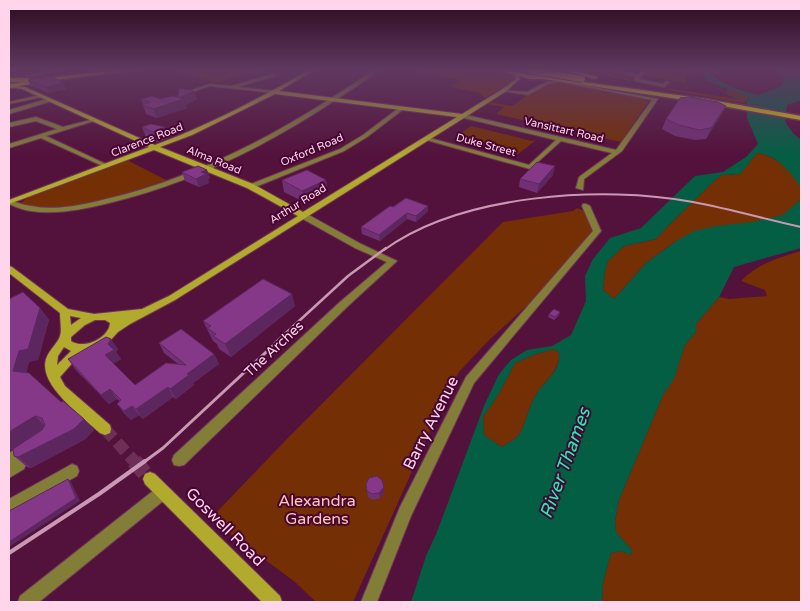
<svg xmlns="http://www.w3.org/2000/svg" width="810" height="611" viewBox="0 0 810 611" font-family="'Varela Round',sans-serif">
<rect width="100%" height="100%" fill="#53123b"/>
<g fill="#743004">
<path d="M161,69h109l-56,14 -29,-10z"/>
<path d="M419,69c21,0 85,-6 98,10l-32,19 -5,-4 1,-1 -31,-6 10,-7 -44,-8z"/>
<path d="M570,69h21l40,7 1,1 -4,1 3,2 29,7z"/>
<path d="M648,69h45l2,3 -9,2v9l-44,-8z"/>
<path d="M557,82l89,16 3,3 -28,41 -125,-28 8,-7 -17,-3 3,-2 22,4 16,-11z"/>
<path d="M668,88l69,11 -11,-6 1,-4 24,8 -8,6 -76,-13z"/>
<path d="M471,126l61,15 4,-1 -18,14 -63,-17z"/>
<path d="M757,153c16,1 37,18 44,34 1,3 0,9 0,12l-17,16 -108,26 -30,22 -32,36 -11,-9 2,-19 3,-10 16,-15 32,-7 12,-13 47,-46 7,-5 18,-1z"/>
<path d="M127,160l39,20c-46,16 -97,35 -146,24l8,-7z"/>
<path d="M577,208l10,4 5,19 -48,59 -57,52 -28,30 -13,24 -93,206h-37l-21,-20 -85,-63 76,-79 217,-218 70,-11z"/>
<path d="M801,251v351h-199l1,-19 8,-30 10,-2 10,4 1,-5 -16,-18 -1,-11 4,-21 44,-105 11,-17 11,-33 11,-13v-8l23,-27 10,2 38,-3 -2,-6 -24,-9c18,-18 37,-23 60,-30z"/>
<path d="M554,349l5,4c1,17 -13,27 -22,40 -8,11 -12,35 -19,43 -4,4 -11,8 -16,11l-18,-12 -1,-18 15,-22 17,-32 21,-9z"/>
</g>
<path fill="#045e44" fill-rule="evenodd" d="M698,69h8c10,14 36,22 52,26l23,-9 4,-8 -7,-3 1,-4 -2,-1 24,-1v31l-14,5 -2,17 8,11 8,7v48c-10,-16 -25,-34 -44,-35l-17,21 -18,1 -7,5 -47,46 -12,13 -32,7 -16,15 -3,10 -2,19 11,9 32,-36 30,-22 18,-10 22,-5 36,-4 31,-7 18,-16v49l-67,19 -15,30 -23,27v8l-11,13 -11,34 -11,16 -44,105 -4,21 1,11 16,18 -1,5 -10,-4 -10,2 -8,30 -1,19h-191l15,-46 11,-24 47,-126 14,-30 7,-9 6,-7 16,-10 25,-4 19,-11 15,-34 -1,-25 8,-17 17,-21 31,-10 54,-52 28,-4 23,-15 12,-13 -11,-26v-17l3,-2 -4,-3 -42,-16 3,-2zM554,349l5,4c2,17 -13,27 -22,40 -8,11 -12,35 -19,43 -4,4 -11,8 -16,11l-18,-12 -1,-18 15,-22 17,-32 21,-9z"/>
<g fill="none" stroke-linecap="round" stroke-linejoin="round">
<path stroke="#045e44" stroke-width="1" d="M729,87l-10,1 9,7 22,6"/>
<path stroke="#6d2f55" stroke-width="12" stroke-dasharray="12 6" stroke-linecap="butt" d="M105,429l30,33"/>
<path stroke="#6d2f55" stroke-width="16" stroke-dasharray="16 8" stroke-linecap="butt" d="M134,461l16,18"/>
<defs>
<g id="street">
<path d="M59,69h9l-40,8 -2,-1z"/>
<path d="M375,69h5c-13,11 -29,21 -43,30 -70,47 -146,84 -228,104 -25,6 -53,12 -78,8 -8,-1 -15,-4 -22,-7v-4c7,2 14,5 22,6 24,5 52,-1 75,-7 98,-23 187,-73 269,-130z"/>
<path d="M594,69l44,5 5,-5h5l-9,10 24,5 3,-3 4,1 -6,5 -29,-6 -1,-3 2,-2z"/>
<path d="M713,69h4l2,3 -4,1z"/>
<path d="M273,74l2,2 -37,11 38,4 -2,2 -64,-7 -28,9 -2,-1 30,-10 21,2z"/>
<path d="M558,80l100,19 -36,52 -38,28 -1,11 -7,-2 3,-11 33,-24 -51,-12 -31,28 -107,-30 3,-2 103,28 27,-25 -96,-23v-2l2,-1 154,36 36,-50 -94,-18 -9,2 -21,11 -27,-4 2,-1 24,2 19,-10z"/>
<path d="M40,95l2,2 -33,7v-2z"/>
<path d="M50,98l2,3 -43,13v-4z"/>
<path d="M400,107l5,1 -38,29 -23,14 -91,37 -7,-2 94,-37 23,-14z"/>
<path d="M36,117l27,10 31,-8v2l-48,15 64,30 -5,1 -64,-29 -32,10v-4l48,-15 -21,-8 -27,6v-4z"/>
<path d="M583,204h3l4,2 11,25 -127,152 -63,133 -34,86h-16l39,-95 66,-130 127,-146 -11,-25z"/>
<path d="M301,214h6l54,30 36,17 -49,45 -164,159 -5,1 -5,-1 -2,-5 2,-5 166,-153 47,-40 -32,-14 -54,-30z"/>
<path d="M26,443l5,2 2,4 -2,4 -8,6 3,5 -2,5 -15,9v-25z"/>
<path d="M72,464l5,2 2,5 -2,5 -68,38v-15z"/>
<path d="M163,485l5,2 2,5 -2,5 -129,105h-21l2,-6 138,-109z"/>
</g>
<g id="secondary">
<path d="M311,69h5l-37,22 183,23 39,-24 15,-11 -3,-6h4l3,6 -15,13 -330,208 -45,24 -12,8 -12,13 -21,8 -10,7 -15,17 5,9 45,39 1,4 -1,4 -5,2 -5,-2c-17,-16 -62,-48 -54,-74 3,-9 12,-16 14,-23 2,-6 0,-16 0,-23l-51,-40v-7l3,1 56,42 26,5 48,-5 27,-13 129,-80 -51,-28 -93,-38 -145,54v-4l140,-53 -127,-58 -13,-2v-2l16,2 130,58c54,-20 105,-47 156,-76zM275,94l182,23 -154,95 -50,-28 -93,-37 32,-12zM70,316l11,2 -10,7zM95,320h10l5,3c-1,15 -26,27 -39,18v-4l14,-12zM64,347l7,4 -14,14 1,-9z"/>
<path d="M150,472l5,2 125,122 2,6h-20l-117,-118 -2,-5 2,-5z"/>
</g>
<g id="primary">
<path d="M124,69h19l-96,12 -38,7v-4l13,-2h-13v-4h19l3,2z"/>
<path d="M493,69h10l27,6h23l2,3 151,21 95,17v4l-95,-17 -163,-24h-13z"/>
<path d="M558,69h10l30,8 -3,2z"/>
</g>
</defs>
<use href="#street" stroke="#72355a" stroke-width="2"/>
<use href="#secondary" stroke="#72355a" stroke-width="2"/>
<use href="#primary" stroke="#72355a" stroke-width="3"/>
<use href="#street" fill="#827e38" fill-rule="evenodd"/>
<use href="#secondary" fill="#b1aa2d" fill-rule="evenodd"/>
<use href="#primary" fill="#d5cb0d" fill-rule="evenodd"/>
<path stroke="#c999b4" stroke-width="2" d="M384,250c77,-56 219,-65 309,-48 37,7 72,17 108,25"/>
<path stroke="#c999b4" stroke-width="2.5" d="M275,343l73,-67 38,-28"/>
<path stroke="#c999b4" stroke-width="3" d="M144,462l19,-14 114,-106"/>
<path stroke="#c999b4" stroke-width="4" d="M9,553l90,-59 46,-33"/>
<defs>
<path id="primary-bridge" d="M523,69l59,10"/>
</defs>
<use href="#primary-bridge" stroke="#72355a" stroke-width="8" stroke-linecap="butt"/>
<use href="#primary-bridge" stroke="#d5cb0d" stroke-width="6"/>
</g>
<g fill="#723074">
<path d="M28,80l35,3 3,6 -17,4 -18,-7z"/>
<path d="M178,97l19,2 -11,6 1,3 -30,10 -11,-4 -5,-15z"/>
<path d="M726,106l-5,9 -15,24 -11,1 -20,-4 -13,-7 4,-10z"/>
<path d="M142,127h23l4,11 -12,4 -11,-4z"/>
<path d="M207,170l3,8 -2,1 1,4 -10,4 -14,-6 -3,-9z"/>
<path d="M553,175l-16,18 -18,-6 1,-8z"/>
<path d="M282,180h44l1,11 -23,11 -20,-10z"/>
<path d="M428,206v5l-12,11 -9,-3 -27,22 -18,-7 -1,-7 32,-20z"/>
<path d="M295,306l-64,51 -12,-8 -2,-5 -4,-3 -10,-20z"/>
<path d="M40,308l9,12 -11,40 -9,2 -3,11 35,29 23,17 10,11 -10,10 -53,28 -4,-1 -13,-11 13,-16 -18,11z"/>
<path d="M560,312l-1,3 -5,5 -6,-3 1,-3z"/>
<path d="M159,343l55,11 5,10 -26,19 1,2 -18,14 -3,-2 -30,22 -4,-4 -8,5 -7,-7 -7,-9 3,-3 -3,-2 -8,5 -34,-35 -7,-10 50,-10 -2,3 5,7 -8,5 22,21 43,-21 -14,-11z"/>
<path d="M366,484l18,3v6l-4,5 -7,2 -5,-3z"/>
</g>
<g fill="#5c275e">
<path d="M63,83l3,6 -17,4 -3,-6z"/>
<path d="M194,91l3,8 -11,6 1,3 -30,10 -4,-9z"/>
<path d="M726,106l-5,9 -15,24 5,-11z"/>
<path d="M165,127l4,11 -12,4 -4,-10z"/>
<path d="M555,166l-2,9 -16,18 2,-9z"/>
<path d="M207,170l3,8 -2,1 1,4 -10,4 -3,-8 5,-7z"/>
<path d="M326,180l1,11 -23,11 -2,-11z"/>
<path d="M428,206v5l-12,11v-6z"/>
<path d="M407,213v6l-27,22 -1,-6z"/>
<path d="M292,294l3,12 -64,51 -6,-13z"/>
<path d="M40,308l9,12 -11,40 -9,2 -5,20 -11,-11 6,-20z"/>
<path d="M111,339l7,10 -2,3 5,7 -10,6 -6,-10 3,-11z"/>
<path d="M214,354l5,10 -26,19 1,2 -18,14 -6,-10 17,-15z"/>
<path d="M168,387l5,10 -30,22 -7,-10z"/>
<path d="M110,389l7,10 -8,5 -8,-9z"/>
<path d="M132,406l7,9 -8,5 -7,-9z"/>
<path d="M35,416l11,11 -37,24v-19z"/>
<path d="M84,419l10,11 -10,10 -53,28 -13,-11z"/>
<path d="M68,479l3,3 9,19 -71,46v-5z"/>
<path d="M384,487v6l-4,5 -1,-5z"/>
</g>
<g fill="#843887" stroke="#5c275e">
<path d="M51,76l12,7 -17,4 -18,-7z"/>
<path d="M179,88l15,3 -15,7 5,1 -31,10 -11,-4 8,-3 -9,-3 11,-3 9,3 11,-3 6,1z"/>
<path d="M690,97l28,5 8,4 -15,22 -12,2 -20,-5 -13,-6 14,-21z"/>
<path d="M151,124l14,3 -12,5 -11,-5z"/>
<path d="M537,162l18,4 -16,18 -19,-5z"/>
<path d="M198,166l9,4 -6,2 5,2 -10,5 -14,-7z"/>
<path d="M307,170l19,10 -24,11 -20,-11z"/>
<path d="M406,198l22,8 -12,10 -9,-3 -28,22 -18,-8 29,-21 3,1z"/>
<path d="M263,279l29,15 -67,50 -12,-8 3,-2 -9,-6 4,-2 -8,-5z"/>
<path d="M23,292l17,16 -12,41 -9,2 -6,20 16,2 32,29 2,-1 21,18 -10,10 -56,28 -4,-1 -1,-7 29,-19 3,-5 -3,-7 -7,-2 -26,16v-133z"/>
<path d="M554,309l6,3 -5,5 -6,-3z"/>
<path d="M181,329l33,25 -27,20 2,1 -19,14 -2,-2 -32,22 -4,-3 -8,5 -7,-7 4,-4 -11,-11 -9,6 -33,-36 38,-22 5,2 -3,5 6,6 -9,5 30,30 31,-22 20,2 -27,-22z"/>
<path d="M377,476l5,4 2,7 -5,6 -7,1 -5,-3 -1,-7 3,-6z"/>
<path d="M68,479l8,19 -67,44v-31z"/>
</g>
<linearGradient id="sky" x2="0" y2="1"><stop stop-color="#2e0a20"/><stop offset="0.45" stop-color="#603960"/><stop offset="1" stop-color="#603960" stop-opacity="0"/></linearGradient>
<rect width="810" height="155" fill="url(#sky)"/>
<g text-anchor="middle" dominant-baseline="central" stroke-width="4" stroke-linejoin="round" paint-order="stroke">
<g font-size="11" fill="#fed5ea" stroke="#470531">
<text transform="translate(564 130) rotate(13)">Vansittart Road</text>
<text transform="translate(147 140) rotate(-21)">Clarence Road</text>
<text transform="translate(486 145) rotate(15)">Duke Street</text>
<text transform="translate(312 150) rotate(-23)">Oxford Road</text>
<text transform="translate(214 160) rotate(22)">Alma Road</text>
<text transform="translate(298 204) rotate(-32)">Arthur Road</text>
</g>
<g font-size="14" fill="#fed5ea" stroke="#470531">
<text transform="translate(274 349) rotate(-43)">The Arches</text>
</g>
<g font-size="16" fill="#fed5ea" stroke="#470531">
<text transform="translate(431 423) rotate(-63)">Barry Avenue</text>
<text transform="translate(225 527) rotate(45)">Goswell Road</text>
</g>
<g font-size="16" fill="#fec8b0" stroke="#470531">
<text x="317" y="501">Alexandra<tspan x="317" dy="18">Gardens</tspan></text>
</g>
<g font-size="18" font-style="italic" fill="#1bf4b7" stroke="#470531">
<text transform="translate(565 463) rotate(-70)">River Thames</text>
</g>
</g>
<rect width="810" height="611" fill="none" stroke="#fed5ea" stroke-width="20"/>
</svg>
